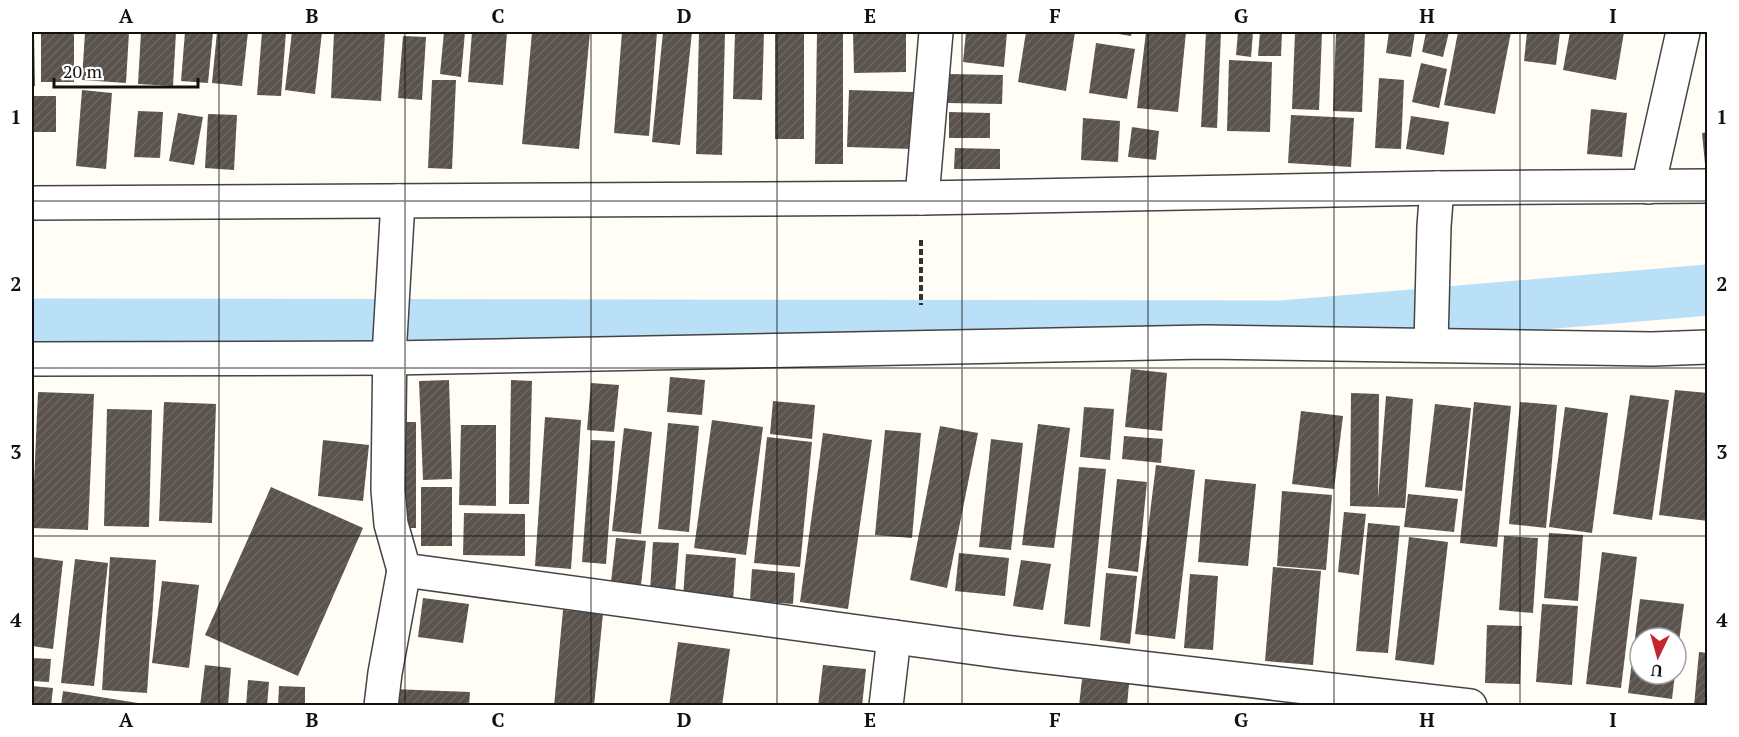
<svg xmlns="http://www.w3.org/2000/svg" width="1739" height="737" viewBox="0 0 1739 737" font-family="'PT Serif',serif">
<defs>
<pattern id="building-hatch" width="6" height="6" patternUnits="userSpaceOnUse" patternTransform="scale(1.5)"><rect width="6" height="6" fill="#5a524d"/><path d="M-1 1l2-2M0 6l6-6M5 7l2-2" fill="none" stroke="#6d6662"/></pattern>
</defs>
<rect width="100%" height="100%" fill="#fffdf5"/>
<g fill="none" stroke-linecap="round" stroke-linejoin="round">
<path stroke="#b9e0f7" stroke-width="51" d="M32,324l1250,2 426,-36"/>
</g>
<g fill="url(#building-hatch)">
<path d="M32,32h2l1,54h-3z"/>
<rect x="41" y="32" width="33" height="50"/>
<path d="M85,32h44l-3,51 -44,-3z"/>
<path d="M141,32h35l-3,54 -35,-2z"/>
<path d="M185,32h28l-5,51 -27,-2z"/>
<path d="M217,32h31l-6,54 -30,-3z"/>
<path d="M262,32h24l-5,64 -24,-1z"/>
<path d="M292,32h30l-7,62 -30,-4z"/>
<path d="M334,32h51l-4,69 -50,-3z"/>
<path d="M444,32h21l-4,45 -21,-3z"/>
<path d="M472,32h35l-4,53 -35,-3z"/>
<path d="M532,32h58l-11,117 -57,-5z"/>
<path d="M622,32h35l-8,104 -35,-3z"/>
<path d="M663,32h29l-12,113 -28,-3z"/>
<path d="M699,32h26l-3,123 -26,-1z"/>
<path d="M735,32h29l-2,68 -29,-1z"/>
<rect x="775" y="32" width="29" height="107"/>
<path d="M817,32h26v132h-28z"/>
<path d="M853,32h53v40l-52,1z"/>
<path d="M966,32h41l-3,35 -41,-5z"/>
<path d="M1026,32h49l-9,59 -48,-9z"/>
<path d="M1106,32h26l-1,4z"/>
<path d="M1146,32h40l-8,80 -41,-4z"/>
<path d="M1206,32h15l-4,96 -16,-1z"/>
<path d="M1238,32h15l-2,25 -15,-2z"/>
<path d="M1260,32h22l-1,24h-23z"/>
<path d="M1295,32h27l-3,78 -27,-1z"/>
<path d="M1336,32h29l-3,80 -29,-1z"/>
<path d="M1389,32h26l-4,25 -25,-4z"/>
<path d="M1426,32h23l-6,25 -21,-5z"/>
<path d="M1458,32h53l-16,82 -51,-9z"/>
<path d="M1527,32h33l-4,33 -32,-4z"/>
<path d="M1570,32h54l-8,48 -53,-10z"/>
<path d="M403,36l23,1 -4,63 -24,-2z"/>
<path d="M1096,43l39,6 -8,50 -38,-6z"/>
<path d="M1229,60l43,2 -2,70 -43,-1z"/>
<path d="M1421,63l26,6 -8,39 -27,-6z"/>
<path d="M948,74l55,1 -1,29 -54,-1z"/>
<path d="M1379,78l25,2 -3,69 -26,-1z"/>
<path d="M432,80h24l-4,89 -24,-1z"/>
<path d="M82,90l30,3 -6,76 -30,-3z"/>
<path d="M849,90l64,2 -1,57 -65,-2z"/>
<rect x="32" y="96" width="24" height="36"/>
<path d="M1591,109l36,4 -5,44 -35,-3z"/>
<path d="M138,111l25,1 -3,46 -26,-1z"/>
<path d="M949,112l41,1v25h-41z"/>
<path d="M178,113l25,4 -9,48 -25,-4z"/>
<path d="M208,114l29,1 -3,55 -29,-2z"/>
<path d="M1291,115l63,3 -3,49 -63,-4z"/>
<path d="M1411,116l38,6 -5,33 -38,-6z"/>
<path d="M1083,118l37,3 -2,41 -37,-2z"/>
<path d="M1132,127l27,4 -3,29 -28,-3z"/>
<path d="M1708,132v32h-3l-3,-31z"/>
<path d="M955,148l45,1v20h-46z"/>
<path d="M1131,369l36,4 -5,58 -37,-4z"/>
<path d="M670,377l35,3 -3,35 -35,-3z"/>
<path d="M449,380l3,99 -29,1 -4,-99z"/>
<path d="M511,380l21,1 -3,123h-20z"/>
<path d="M591,383l28,2 -5,47 -27,-2z"/>
<path d="M1675,390l33,3v128l-49,-6z"/>
<path d="M38,392l56,2 -6,136 -56,-2z"/>
<path d="M1351,393l28,1 -1,105 8,-103 27,3 -8,109 -55,-2z"/>
<path d="M1630,395l39,5 -17,120 -39,-6z"/>
<path d="M773,401l42,4 -3,34 -42,-5z"/>
<path d="M164,402l52,2 -4,119 -53,-2z"/>
<path d="M1474,402l37,4 -14,141 -37,-4z"/>
<path d="M1520,402l37,3 -11,123 -37,-4z"/>
<path d="M1435,404l36,4 -9,83 -37,-4z"/>
<path d="M1084,407l30,2 -4,51 -30,-3z"/>
<path d="M1565,407l43,6 -16,120 -43,-6z"/>
<path d="M107,409l45,1 -3,117 -45,-1z"/>
<path d="M1301,411l42,5 -9,73 -42,-5z"/>
<path d="M545,417l36,3 -10,149 -36,-3z"/>
<path d="M712,420l51,7 -17,128 -52,-7z"/>
<rect x="398" y="422" width="18" height="106"/>
<path d="M668,423l31,3 -10,106 -31,-3z"/>
<path d="M1038,424l32,4 -16,120 -32,-3z"/>
<path d="M461,425h35v81l-37,-1z"/>
<path d="M940,426l38,7 -31,155 -37,-8z"/>
<path d="M624,428l28,4 -11,102 -29,-3z"/>
<path d="M885,430l36,3 -9,105 -37,-3z"/>
<path d="M823,433l49,7 -24,169 -48,-7z"/>
<path d="M1124,436l39,3 -2,24 -39,-4z"/>
<path d="M767,437l45,5 -12,125 -46,-4z"/>
<path d="M991,439l32,4 -12,107 -32,-3z"/>
<path d="M323,440l46,5 -6,56 -45,-5z"/>
<path d="M591,440l24,1 -9,123 -24,-2z"/>
<path d="M1156,465l39,5 -20,169 -40,-5z"/>
<path d="M1079,467l27,2 -16,158 -26,-3z"/>
<path d="M1117,479l30,3 -9,90 -30,-4z"/>
<path d="M1205,479l51,5 -8,82 -50,-4z"/>
<path d="M271,487l92,41 -65,148 -93,-41z"/>
<rect x="421" y="487" width="31" height="59"/>
<path d="M1282,491l50,4 -6,75 -49,-4z"/>
<path d="M1408,494l50,5 -4,33 -50,-5z"/>
<path d="M1344,512l22,2 -7,61 -21,-3z"/>
<path d="M464,513l61,1v42l-62,-1z"/>
<path d="M1368,523l32,3 -12,127 -32,-2z"/>
<path d="M1549,533l34,2 -5,66 -34,-3z"/>
<path d="M1504,536l34,2 -5,75 -34,-3z"/>
<path d="M1409,537l39,5 -14,123 -39,-5z"/>
<path d="M616,538l30,3 -5,44 -30,-3z"/>
<path d="M653,542l26,1 -4,50 -25,-2z"/>
<path d="M1602,552l35,5 -16,131 -35,-4z"/>
<path d="M959,553l50,5 -4,38 -50,-5z"/>
<path d="M686,554l50,4 -3,43 -50,-3z"/>
<path d="M32,557l31,4 -10,88 -21,-3z"/>
<path d="M110,557l46,3 -9,133 -45,-3z"/>
<path d="M75,559l33,4 -14,123 -33,-3z"/>
<path d="M1021,560l30,4 -8,46 -30,-4z"/>
<path d="M1273,567l48,4 -8,94 -48,-4z"/>
<path d="M752,569l43,4 -2,31 -43,-3z"/>
<path d="M1106,573l31,3 -7,68 -30,-4z"/>
<path d="M1190,574l28,2 -5,74 -29,-2z"/>
<path d="M162,581l37,4 -10,83 -37,-5z"/>
<path d="M423,598l46,6 -6,39 -45,-6z"/>
<path d="M1640,599l44,5 -7,53 -1,-19h-36v36h35l-3,25 -44,-6z"/>
<path d="M1542,604l36,2 -6,79 -36,-3z"/>
<path d="M563,610l40,3 -9,93h-40z"/>
<path d="M1487,625l35,1 -2,58 -35,-1z"/>
<path d="M678,642l52,7 -8,57h-53z"/>
<path d="M1699,652l9,1v53h-14z"/>
<path d="M32,658l19,1 -2,23 -17,-1z"/>
<path d="M205,665l26,3 -3,38h-28z"/>
<path d="M823,665l43,4 -4,37h-44z"/>
<path d="M1082,679l47,5 -2,22h-48z"/>
<path d="M248,680l21,2 -2,24h-21z"/>
<path d="M32,686l21,2 -2,18h-19z"/>
<path d="M279,686l26,1v19h-27z"/>
<path d="M392,689l78,3 -1,14h-77z"/>
<path d="M63,691l81,13v2h-83z"/>
</g>
<g fill="none" stroke-linecap="round" stroke-linejoin="round">
<defs>
<g id="minor">
<path d="M1648,187l35,-155"/>
<path d="M922,198l14,-166"/>
<path d="M398,201l-8,138 -2,151 3,34 13,46 601,82 465,54"/>
<path d="M32,203l890,-5 515,-10 271,-2"/>
<path d="M1431,344l3,-118 3,-38"/>
<path d="M32,359l359,-1 814,-16 447,7 56,-2"/>
<path d="M381,706l4,-33 19,-103"/>
<path d="M886,706l8,-69"/>
</g>
</defs>
<use href="#minor" stroke="#444" stroke-width="36"/>
<path stroke="#333" stroke-width="4" stroke-dasharray="6 3" stroke-linecap="butt" d="M921,240v65"/>
<use href="#minor" stroke="#fff" stroke-width="33"/>
</g>
<path fill="none" stroke="#111" stroke-width="1.5" stroke-opacity="0.55" d="M219,32v674M405,32v674M591,32v674M777,32v674M962,32v674M1148,32v674M1334,32v674M1520,32v674M32,201h1676M32,368h1676M32,536h1676"/>
<rect width="1739" height="737" fill="none" stroke="#ffffff" stroke-width="66"/>
<g transform="translate(1658 656) rotate(185)"><circle r="28" fill="#ffffff" stroke="#a0a0a0" stroke-width="1.5"/>
<path d="M0-4.5L10 22L0 15L-10 22Z" fill="#c4262e"/>
<text y="-9" font-size="16" font-weight="bold" text-anchor="middle" fill="#111111">U</text>
</g>
<path d="M54 78v9h144v-9" fill="none" stroke="#111111" stroke-width="3"/>
<text x="63" y="78" font-size="18" fill="#111111" stroke="#ffffff" stroke-width="4.5" paint-order="stroke">20 m</text>
<rect x="33" y="33" width="1673" height="671" fill="none" stroke="#111" stroke-width="2"/>
<g font-size="20" text-anchor="middle" font-weight="bold" fill="#111">
<text x="126" y="23">A</text>
<text x="312" y="23">B</text>
<text x="498" y="23">C</text>
<text x="684" y="23">D</text>
<text x="870" y="23">E</text>
<text x="1055" y="23">F</text>
<text x="1241" y="23">G</text>
<text x="1427" y="23">H</text>
<text x="1613" y="23">I</text>
<text x="16" y="124">1</text>
<text x="1722" y="124">1</text>
<text x="16" y="291">2</text>
<text x="1722" y="291">2</text>
<text x="16" y="459">3</text>
<text x="1722" y="459">3</text>
<text x="16" y="627">4</text>
<text x="1722" y="627">4</text>
<text x="126" y="727">A</text>
<text x="312" y="727">B</text>
<text x="498" y="727">C</text>
<text x="684" y="727">D</text>
<text x="870" y="727">E</text>
<text x="1055" y="727">F</text>
<text x="1241" y="727">G</text>
<text x="1427" y="727">H</text>
<text x="1613" y="727">I</text>
</g>
</svg>
